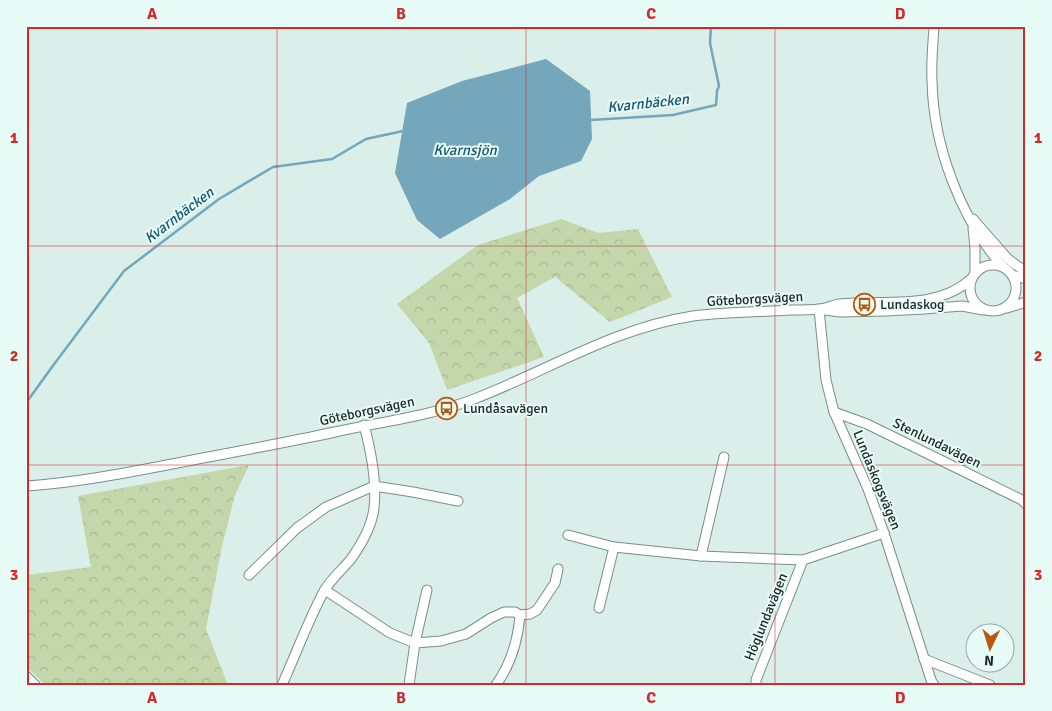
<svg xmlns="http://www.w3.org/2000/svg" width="1052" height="711" viewBox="0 0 1052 711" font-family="Signika,sans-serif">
<defs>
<pattern id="forest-crowns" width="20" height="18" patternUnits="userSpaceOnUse" patternTransform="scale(1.25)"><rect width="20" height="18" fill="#c4d7ab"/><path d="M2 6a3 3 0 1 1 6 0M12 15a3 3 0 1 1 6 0" fill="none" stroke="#a8b993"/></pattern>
</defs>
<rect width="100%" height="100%" fill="#daefe9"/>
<g fill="url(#forest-crowns)">
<path d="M561,219l38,14 39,-4 34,68 -62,25 -55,-45 -38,21 27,59 -97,33 -18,-47 -32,-39 81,-59z"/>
<path d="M249,465l-14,30 -13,51 -16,83 22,56h-183l-19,-19v-91l65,-8 -13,-71z"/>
</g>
<path fill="#74a6bc" d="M546,59l44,32 2,48 -11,22 -42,15 -29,23 -70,40 -23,-19 -22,-47 12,-70 55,-22z"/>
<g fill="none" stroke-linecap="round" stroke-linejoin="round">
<g stroke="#74a6bc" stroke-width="2.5">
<path d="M591,120l82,-5 43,-10 1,-14 2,-5 -9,-43 1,-17"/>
<path d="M26,403l26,-36 72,-96 95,-72 54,-32 59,-8 34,-20 37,-8"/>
</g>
<defs>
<g id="minor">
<path d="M934,26c-1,18 -3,36 -2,54 1,65 28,138 71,187"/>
<path d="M973,219l35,40 18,13"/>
<path d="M973,228l2,20v25"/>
<circle cx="993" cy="288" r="23"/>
<path d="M1012,275l14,4"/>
<path d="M1007,308l19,-6"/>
<path d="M819,309l7,71 8,32 34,77 16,44 47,147 3,5"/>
<path d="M825,310l15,2 46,-1 38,-2 38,-3 21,4"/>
<path d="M834,412l33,12 155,76 4,4"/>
<path d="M26,486c47,-3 94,-12 141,-21 56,-11 112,-21 168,-33 45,-10 96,-16 139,-33 73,-28 140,-71 219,-83 32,-4 65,-4 98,-6 10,0 20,0 29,-1 7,-1 13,-4 19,-5 44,-5 97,7 132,-25"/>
<path d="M568,535l46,12 87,9 102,4 81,-27"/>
<path d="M701,556l23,-99"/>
<path d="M249,575l48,-47 29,-21 48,-21 39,6 45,9"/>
<path d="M325,590l65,43 25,10 26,-2 25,-7 25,-16 13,-6h11l5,3 10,-1 7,-4 18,-27 3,-14"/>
<path d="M599,608l15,-61"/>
<path d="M924,659l66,26"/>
<path d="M26,676l9,9"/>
<path d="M282,685c14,-31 26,-64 42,-94 7,-12 18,-21 27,-32 10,-14 21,-34 23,-51 3,-27 -3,-57 -10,-83"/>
<path d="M409,685l6,-42 12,-53"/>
<path d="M496,685c15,-21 22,-45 24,-70"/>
<path d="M756,685v-5l47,-120"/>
</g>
</defs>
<use href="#minor" stroke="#7b8e89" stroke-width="11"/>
<use href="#minor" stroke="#fff" stroke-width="9"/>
</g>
<path fill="none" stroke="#d62828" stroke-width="1" stroke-opacity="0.55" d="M277,26v659M526,26v659M775,26v659M26,246h1000M26,465h1000"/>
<defs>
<symbol id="bus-ring" viewBox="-11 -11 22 22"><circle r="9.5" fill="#e8fcf7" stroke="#b7580c" stroke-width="1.5"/><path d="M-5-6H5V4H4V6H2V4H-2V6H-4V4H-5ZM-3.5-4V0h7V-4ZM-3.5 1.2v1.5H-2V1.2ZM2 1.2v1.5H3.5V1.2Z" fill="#b7580c"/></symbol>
</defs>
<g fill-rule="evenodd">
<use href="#bus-ring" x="852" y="292" width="25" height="25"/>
<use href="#bus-ring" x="434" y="396" width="25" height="25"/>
</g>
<g text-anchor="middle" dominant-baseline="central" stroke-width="4" stroke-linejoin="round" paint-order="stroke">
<g font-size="14" fill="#1f2725" stroke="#e8fcf7">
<text transform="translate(755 299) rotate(-3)">Göteborgsvägen</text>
<text transform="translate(367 411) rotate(-12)">Göteborgsvägen</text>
<text transform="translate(937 443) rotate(26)">Stenlundavägen</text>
<text transform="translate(877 480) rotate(68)">Lundaskogsvägen</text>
<text transform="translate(766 617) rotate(-68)">Höglundavägen</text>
</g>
<g font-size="14" fill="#1f2725" stroke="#e8fcf7" text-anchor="start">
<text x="880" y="304">Lundaskog</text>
<text x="463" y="408">Lundåsavägen</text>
</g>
<g font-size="15" font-style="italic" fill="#185870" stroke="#e8fcf7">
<text transform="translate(648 103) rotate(-6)">Kvarnbäcken</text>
<text x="465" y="150">Kvarnsjön</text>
<text transform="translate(179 215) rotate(-37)">Kvarnbäcken</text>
</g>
</g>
<rect width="1052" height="711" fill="none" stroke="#e8fcf7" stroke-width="55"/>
<g transform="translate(990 648) rotate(184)"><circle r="24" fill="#e8fcf7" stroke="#98a7a3"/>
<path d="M0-4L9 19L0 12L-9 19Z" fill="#b7580c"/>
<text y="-8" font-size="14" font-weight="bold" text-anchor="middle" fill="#1f2725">N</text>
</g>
<rect x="28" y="28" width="996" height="656" fill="none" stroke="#d62828" stroke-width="2"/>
<g font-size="16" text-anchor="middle" font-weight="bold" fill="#d62828">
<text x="152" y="19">A</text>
<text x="401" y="19">B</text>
<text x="651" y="19">C</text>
<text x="900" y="19">D</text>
<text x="14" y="143">1</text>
<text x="1038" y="143">1</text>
<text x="14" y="361">2</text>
<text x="1038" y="361">2</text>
<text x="14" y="580">3</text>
<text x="1038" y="580">3</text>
<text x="152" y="703">A</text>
<text x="401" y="703">B</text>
<text x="651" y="703">C</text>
<text x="900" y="703">D</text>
</g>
</svg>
